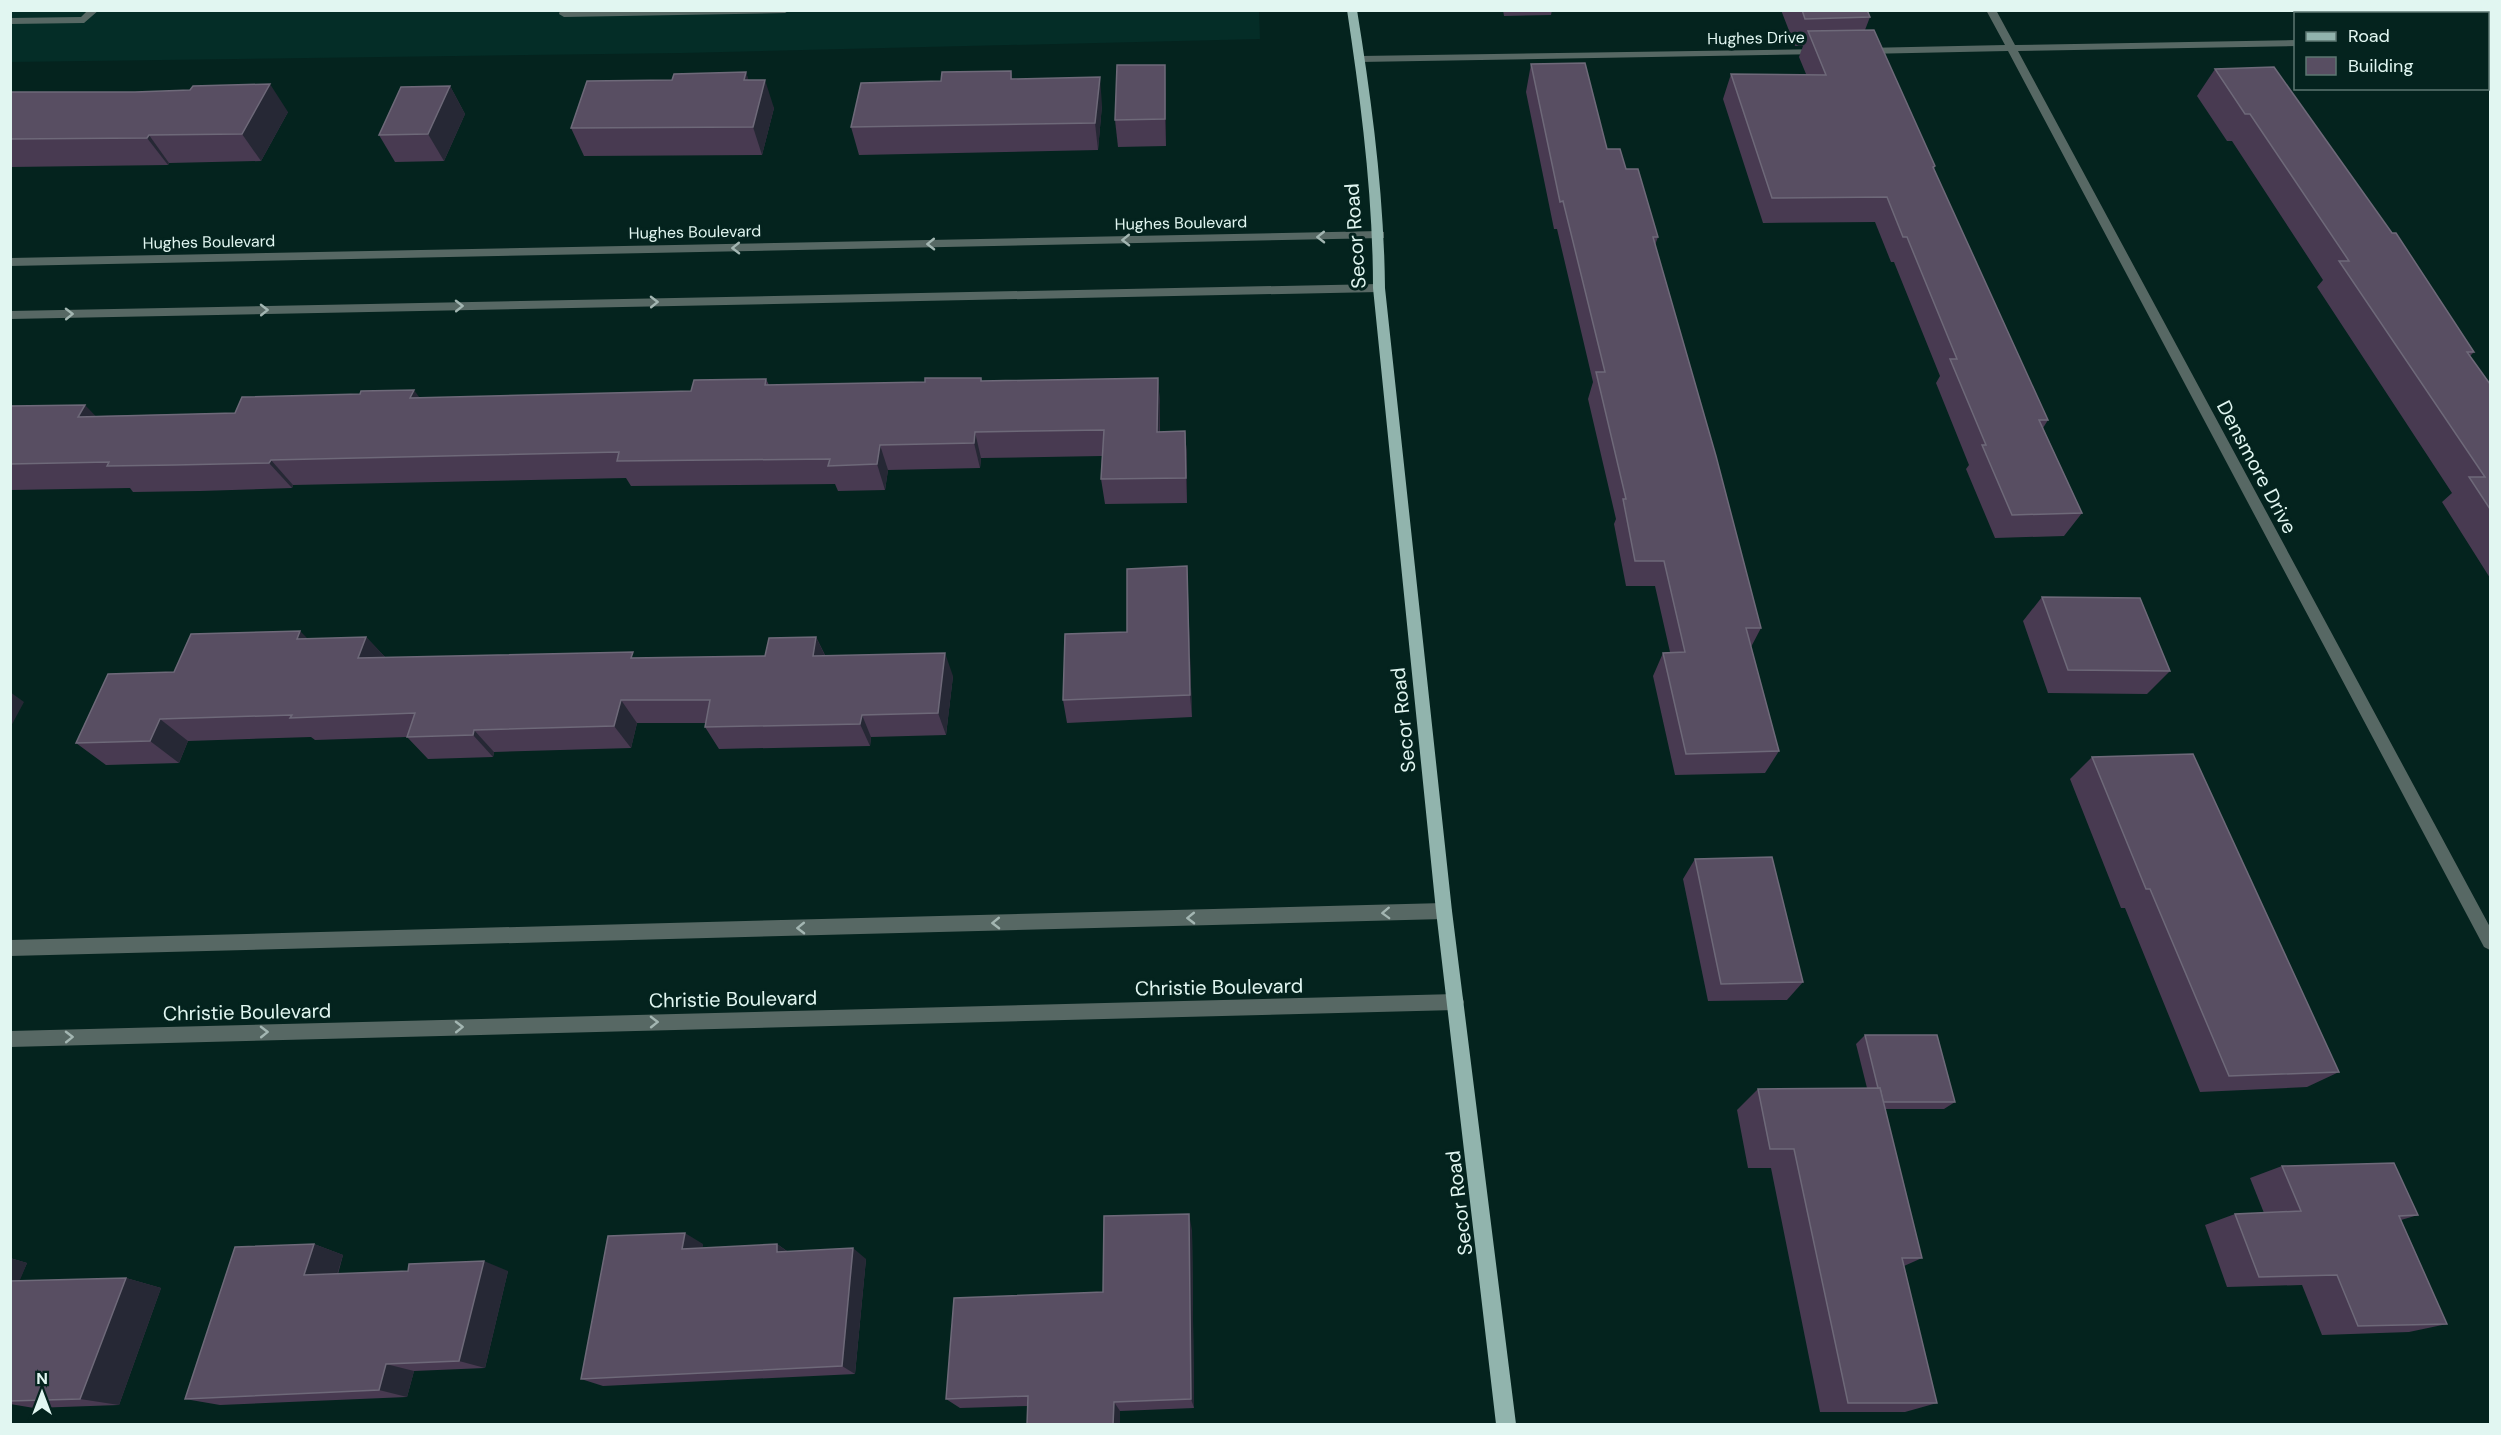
<svg xmlns="http://www.w3.org/2000/svg" width="2501" height="1435" viewBox="0 0 2501 1435" font-family="'DM Sans',sans-serif">
<rect width="100%" height="100%" fill="#04231e"/>
<path fill="#042d27" d="M1259,10l1,29 -578,14 -671,9 -1,-51z"/>
<g fill="none" stroke-linecap="round" stroke-linejoin="round">
<g fill="#576864" fill-rule="evenodd">
<path d="M88,10h11l-15,13 -74,1v-6l71,-1z"/>
<path d="M560,10l10,1 220,-1 -5,3 -221,4 -5,-3z"/>
<path d="M1986,10h10l19,35 281,-5v6l-278,5 472,876v23l-6,-3 -476,-896 -144,3 -5,-3 5,-3 141,-3z"/>
<rect x="2488" y="35" width="2" height="6"/>
<path d="M1822,49l5,3 -1,2 -466,8 -5,-3 5,-3z"/>
<path d="M1380,231l4,1v6l-1374,28v-8z"/>
<path d="M1379,284l6,4 -6,4 -1369,27v-8z"/>
<path d="M1444,903l6,3 2,5 -2,5 -6,3 -1434,37v-16z"/>
<path d="M1456,994l6,2 2,6 -2,6 -6,2 -1446,37v-16z"/>
</g>
<path fill="#91b4ad" fill-rule="evenodd" d="M1347,10h10c15,93 27,184 28,278l67,623 64,513h-20l-60,-513 -63,-623c0,-93 -12,-185 -26,-278z"/>
</g>
<g fill="#483a51">
<path d="M1503,10h49l-1,5 -47,1z"/>
<path d="M1781,10h86l3,7 -5,13 70,136 -1,3 114,251 -5,8 39,85 -18,23 -69,2 -29,-69 3,-4 -33,-82 4,-7 -46,-114h-3l-16,-40 -112,1 -40,-124 8,-25h75l-7,-17 4,-11h-8z"/>
<path d="M1531,64l76,85 19,20 32,68 -3,8 106,383 -10,19 28,104 -14,22 -90,2 -22,-99 10,-23 7,-1 -15,-66h-29l-12,-62 2,-5 -28,-120 5,-17 -36,-153h-3l-28,-137z"/>
<path d="M2215,69l259,283 -4,4 20,28v194l-48,-76 10,-9 -135,-206 6,-7 -91,-139h-5l-30,-45z"/>
<path d="M1011,71l1,8 90,26 -4,45 -239,5 -8,-28 90,-46z"/>
<path d="M746,72l2,8 26,28 -12,47 -178,1 -13,-28 101,-48z"/>
<path d="M450,86l15,28 -21,47 -49,1 -16,-27z"/>
<path d="M10,92l278,20 -27,49 -92,2 -1,2 -158,2z"/>
<path d="M1166,93v53l-48,1 -3,-27z"/>
<path d="M981,378l1,3 176,-3 2,27v27l25,-1 2,26v46l-82,1 -4,-25 1,-23 -121,2 -1,10 -92,2 -3,20 -47,1 -3,-7 -204,2 -5,-8 -333,7 -1,3 -92,3 -67,1 -3,-4 -120,2v-84l86,10 139,-3 185,-15 271,-7 75,-12 3,6 156,-3z"/>
<path d="M1187,566l5,151 -125,6 -4,-23 64,-68z"/>
<path d="M2042,597l128,74 -23,23 -99,-1 -25,-72z"/>
<path d="M366,637l19,20 252,1 128,-2 51,-19 9,18 128,21 -7,59 -75,2 -1,9 -151,3 -14,-22 1,-4h-69l-6,25 -137,4 -1,5 -65,2 -21,-22 -92,3 -4,-3 -123,4 -9,22 -73,2 -30,-22 98,-71 134,-33z"/>
<path d="M2092,757l247,315 -32,15 -107,5 -75,-184h-4l-51,-129z"/>
<path d="M1695,859l108,123 -16,18 -79,1 -25,-122z"/>
<path d="M1865,1035l90,67 -11,7h-59l37,149 -18,8 33,137 -32,9h-85l-49,-244h-23l-11,-58 21,-21 109,-1 -11,-44z"/>
<path d="M2282,1166l136,49 -17,5 46,104 -38,8 -87,3 -20,-50 -75,2 -22,-62 30,-11 29,-1 -14,-35z"/>
<path d="M1192,1230l2,178 -74,3v14h-93l1,-19 -68,2 -14,-9 157,-107z"/>
<path d="M314,1244l29,11 -5,19 170,-3 -23,97 -71,3 -7,26 -187,8 -35,-6z"/>
<path d="M703,1244l-1,4 75,-4 10,7 79,8 -11,115 -252,12 -22,-7z"/>
<path d="M10,1258l17,5 -8,18 107,-3 35,10 -42,117 -85,3 -24,-4z"/>
</g>
<g fill="#262835">
<path d="M1165,65l1,28v53l-1,-27z"/>
<path d="M746,72l9,28 -11,-20z"/>
<path d="M1100,77l2,28 -4,45 -3,-27z"/>
<path d="M765,80l9,28 -12,47 -9,-28z"/>
<path d="M270,84l18,28 -27,49 -19,-27z"/>
<path d="M450,86l15,28 -21,47 -16,-27z"/>
<path d="M149,135l20,28 -1,2 -21,-27z"/>
<path d="M1158,378l2,27 -1,53 -2,-26z"/>
<path d="M414,390l19,26 -23,-18z"/>
<path d="M85,405l25,26 -32,-14z"/>
<path d="M1185,431l2,26v46l-1,-25z"/>
<path d="M975,432l6,26 -1,10 -6,-25z"/>
<path d="M880,445l8,25 -3,20 -8,-26z"/>
<path d="M271,460l22,25 -1,3 -23,-25z"/>
<path d="M1187,566l1,25 4,126 -2,-22z"/>
<path d="M300,631l23,23 -26,-15z"/>
<path d="M366,637l22,23 -30,-2z"/>
<path d="M816,637l11,23 -14,-4z"/>
<path d="M945,653l8,23 -7,59 -8,-22z"/>
<path d="M10,692l14,10 -14,26z"/>
<path d="M621,700l16,23 -6,25 -17,-22z"/>
<path d="M862,715l9,22 -1,9 -10,-22z"/>
<path d="M160,719l28,22 -9,22 -29,-22z"/>
<path d="M474,730l20,22 -1,5 -20,-22z"/>
<path d="M1189,1214l3,16 2,178 -3,-9z"/>
<path d="M685,1233l18,11 -3,16 -18,-11z"/>
<path d="M314,1244l29,11 -9,30 -30,-10z"/>
<path d="M777,1244l15,11 -15,-3z"/>
<path d="M853,1248l13,11 -11,115 -13,-8z"/>
<path d="M10,1258l17,5 -12,29 -5,-1z"/>
<path d="M484,1261l24,10 -23,97 -26,-7z"/>
<path d="M126,1278l35,10 -42,117 -39,-6z"/>
<path d="M386,1364l28,7 -7,26 -28,-7z"/>
<path d="M1114,1402l6,9v14h-7z"/>
</g>
<g fill="#584e62" stroke="#6e6979" stroke-width="1.5">
<path d="M1802,10h65l3,7 -65,2z"/>
<path d="M1874,30l61,136 -2,1 115,253h-9l43,93 -70,2 -30,-70h4l-36,-86h7l-50,-122h-4l-16,-40 -115,1 -41,-124 95,1 -18,-44z"/>
<path d="M1585,63l22,86h13l6,20h12l20,68h-5l63,219 45,172h-15l33,123 -93,3 -23,-101 22,-1 -21,-91h-29l-12,-62h3l-30,-127h9l-42,-171 -3,1 -29,-138z"/>
<path d="M1117,65h48v54l-50,1z"/>
<path d="M2274,67l118,166h4l78,119h-7l23,32v125l-21,-32h16l-146,-216h10l-99,-147h-5l-30,-45z"/>
<path d="M1011,71v8l89,-2 -5,46 -244,4 10,-44 80,-2 1,-9z"/>
<path d="M746,72l-2,8h21l-12,47 -182,1 16,-47 85,-1 2,-6z"/>
<path d="M270,84l-28,50 -93,1 -2,3 -137,1v-47h125l55,-2 3,-4z"/>
<path d="M450,86l-22,48 -49,1 22,-48z"/>
<path d="M925,378h56v3l177,-3 -1,54 28,-1 1,47 -85,1 3,-49 -129,2 -1,11 -94,2 -3,19 -49,2 2,-7 -213,2 2,-9 -348,8 -2,3 -94,2 -68,1 2,-4 -99,2v-58l75,-1 -7,12 157,-4 7,-16 118,-3 1,-3 53,-1 -4,8 281,-7 3,-11 72,-1 -1,6 160,-3z"/>
<path d="M1187,566l3,129 -127,5 2,-66 62,-2v-63z"/>
<path d="M2042,597l98,1 30,73 -102,-1z"/>
<path d="M300,631l-3,8 69,-2 -8,21 275,-6 -2,6 134,-2 4,-18 47,-1 -3,19 132,-3 -7,60 -76,2 -2,9 -155,3 5,-27h-89l-7,26 -140,4 -1,5 -66,2 8,-24 -125,5 2,-3 -132,4 -10,22 -74,2 32,-69 66,-2 17,-38z"/>
<path d="M2193,754l146,318 -110,4 -79,-187h-4l-54,-132z"/>
<path d="M1772,857l31,125 -82,2 -26,-125z"/>
<path d="M1865,1035h72l18,67h-72l-3,-14h-2z"/>
<path d="M1880,1088l42,170h-20l35,145h-89l-54,-254h-24l-12,-60z"/>
<path d="M2394,1163l24,52 -19,1 48,108 -89,2 -21,-51 -78,2 -24,-63 66,-3 -19,-45z"/>
<path d="M1189,1214l2,185 -77,3 -1,23h-86l1,-29 -82,3 8,-101 149,-6 1,-76z"/>
<path d="M685,1233l-3,16 95,-5v8l76,-4 -11,118 -261,13 27,-143z"/>
<path d="M314,1244l-10,31 104,-4 1,-7 75,-3 -25,100 -73,3 -7,26 -194,9 50,-152z"/>
<path d="M126,1278l-46,121 -70,2v-120z"/>
</g>
<defs><path id="oneway-chevron" d="M-2-3.5L2.5 0L-2 3.5" fill="none" stroke-width="1.6" stroke-linecap="round" stroke-linejoin="round" transform="scale(1.5)"/></defs>
<g stroke="#a3b6b2">
<use href="#oneway-chevron" transform="translate(1321 237) rotate(179)"/>
<use href="#oneway-chevron" transform="translate(1126 240) rotate(179)"/>
<use href="#oneway-chevron" transform="translate(931 244) rotate(179)"/>
<use href="#oneway-chevron" transform="translate(736 248) rotate(179)"/>
<use href="#oneway-chevron" transform="translate(654 302) rotate(-1)"/>
<use href="#oneway-chevron" transform="translate(459 306) rotate(-1)"/>
<use href="#oneway-chevron" transform="translate(264 310) rotate(-1)"/>
<use href="#oneway-chevron" transform="translate(69 314) rotate(-1)"/>
<use href="#oneway-chevron" transform="translate(1386 913) rotate(178)"/>
<use href="#oneway-chevron" transform="translate(1191 918) rotate(179)"/>
<use href="#oneway-chevron" transform="translate(996 923) rotate(179)"/>
<use href="#oneway-chevron" transform="translate(801 928) rotate(179)"/>
<use href="#oneway-chevron" transform="translate(654 1022) rotate(-1)"/>
<use href="#oneway-chevron" transform="translate(459 1027) rotate(-1)"/>
<use href="#oneway-chevron" transform="translate(264 1032) rotate(-1)"/>
<use href="#oneway-chevron" transform="translate(69 1037) rotate(-1)"/>
</g>
<g text-anchor="middle" dominant-baseline="central" stroke-width="6" stroke-linejoin="round" paint-order="stroke">
<g font-size="16" fill="#e1f6f1" stroke="#04231e">
<text transform="translate(1756 38) rotate(-1)">Hughes Drive</text>
<text transform="translate(1181 223) rotate(-1)">Hughes Boulevard</text>
<text transform="translate(695 232) rotate(-1)">Hughes Boulevard</text>
<text transform="translate(209 242) rotate(-1)">Hughes Boulevard</text>
</g>
<g font-size="20" fill="#e1f6f1" stroke="#04231e">
<text transform="translate(1355 236) rotate(-94)">Secor Road</text>
<text transform="translate(2257 467) rotate(62)">Densmore Drive</text>
<text transform="translate(1403 720) rotate(-96)">Secor Road</text>
<text transform="translate(1219 987) rotate(-1)">Christie Boulevard</text>
<text transform="translate(733 999) rotate(-1)">Christie Boulevard</text>
<text transform="translate(247 1012) rotate(-1)">Christie Boulevard</text>
<text transform="translate(1459 1203) rotate(-97)">Secor Road</text>
</g>
</g>
<rect width="2501" height="1435" fill="none" stroke="#e1f6f1" stroke-width="24"/>
<rect x="2294" y="12" width="195" height="78" fill="#04231e" stroke="#5c7772" stroke-width="1.5"/>
<rect x="2306" y="32" width="30" height="9" fill="#91b4ad" stroke="#5c7772" stroke-width="1.5"/>
<text x="2348" y="42" font-size="18" fill="#e1f6f1">Road</text>
<rect x="2306" y="57" width="30" height="18" fill="#584e62" stroke="#5c7772" stroke-width="1.5"/>
<text x="2348" y="72" font-size="18" fill="#e1f6f1">Building</text>
<g transform="translate(42 1393)" stroke="#04231e" stroke-width="4.5" paint-order="stroke">
<path d="M0-4.5L10 22L0 15L-10 22Z" fill="#e1f6f1"/>
<text y="-9" font-size="16" font-weight="bold" text-anchor="middle" fill="#e1f6f1">N</text>
</g>
</svg>
